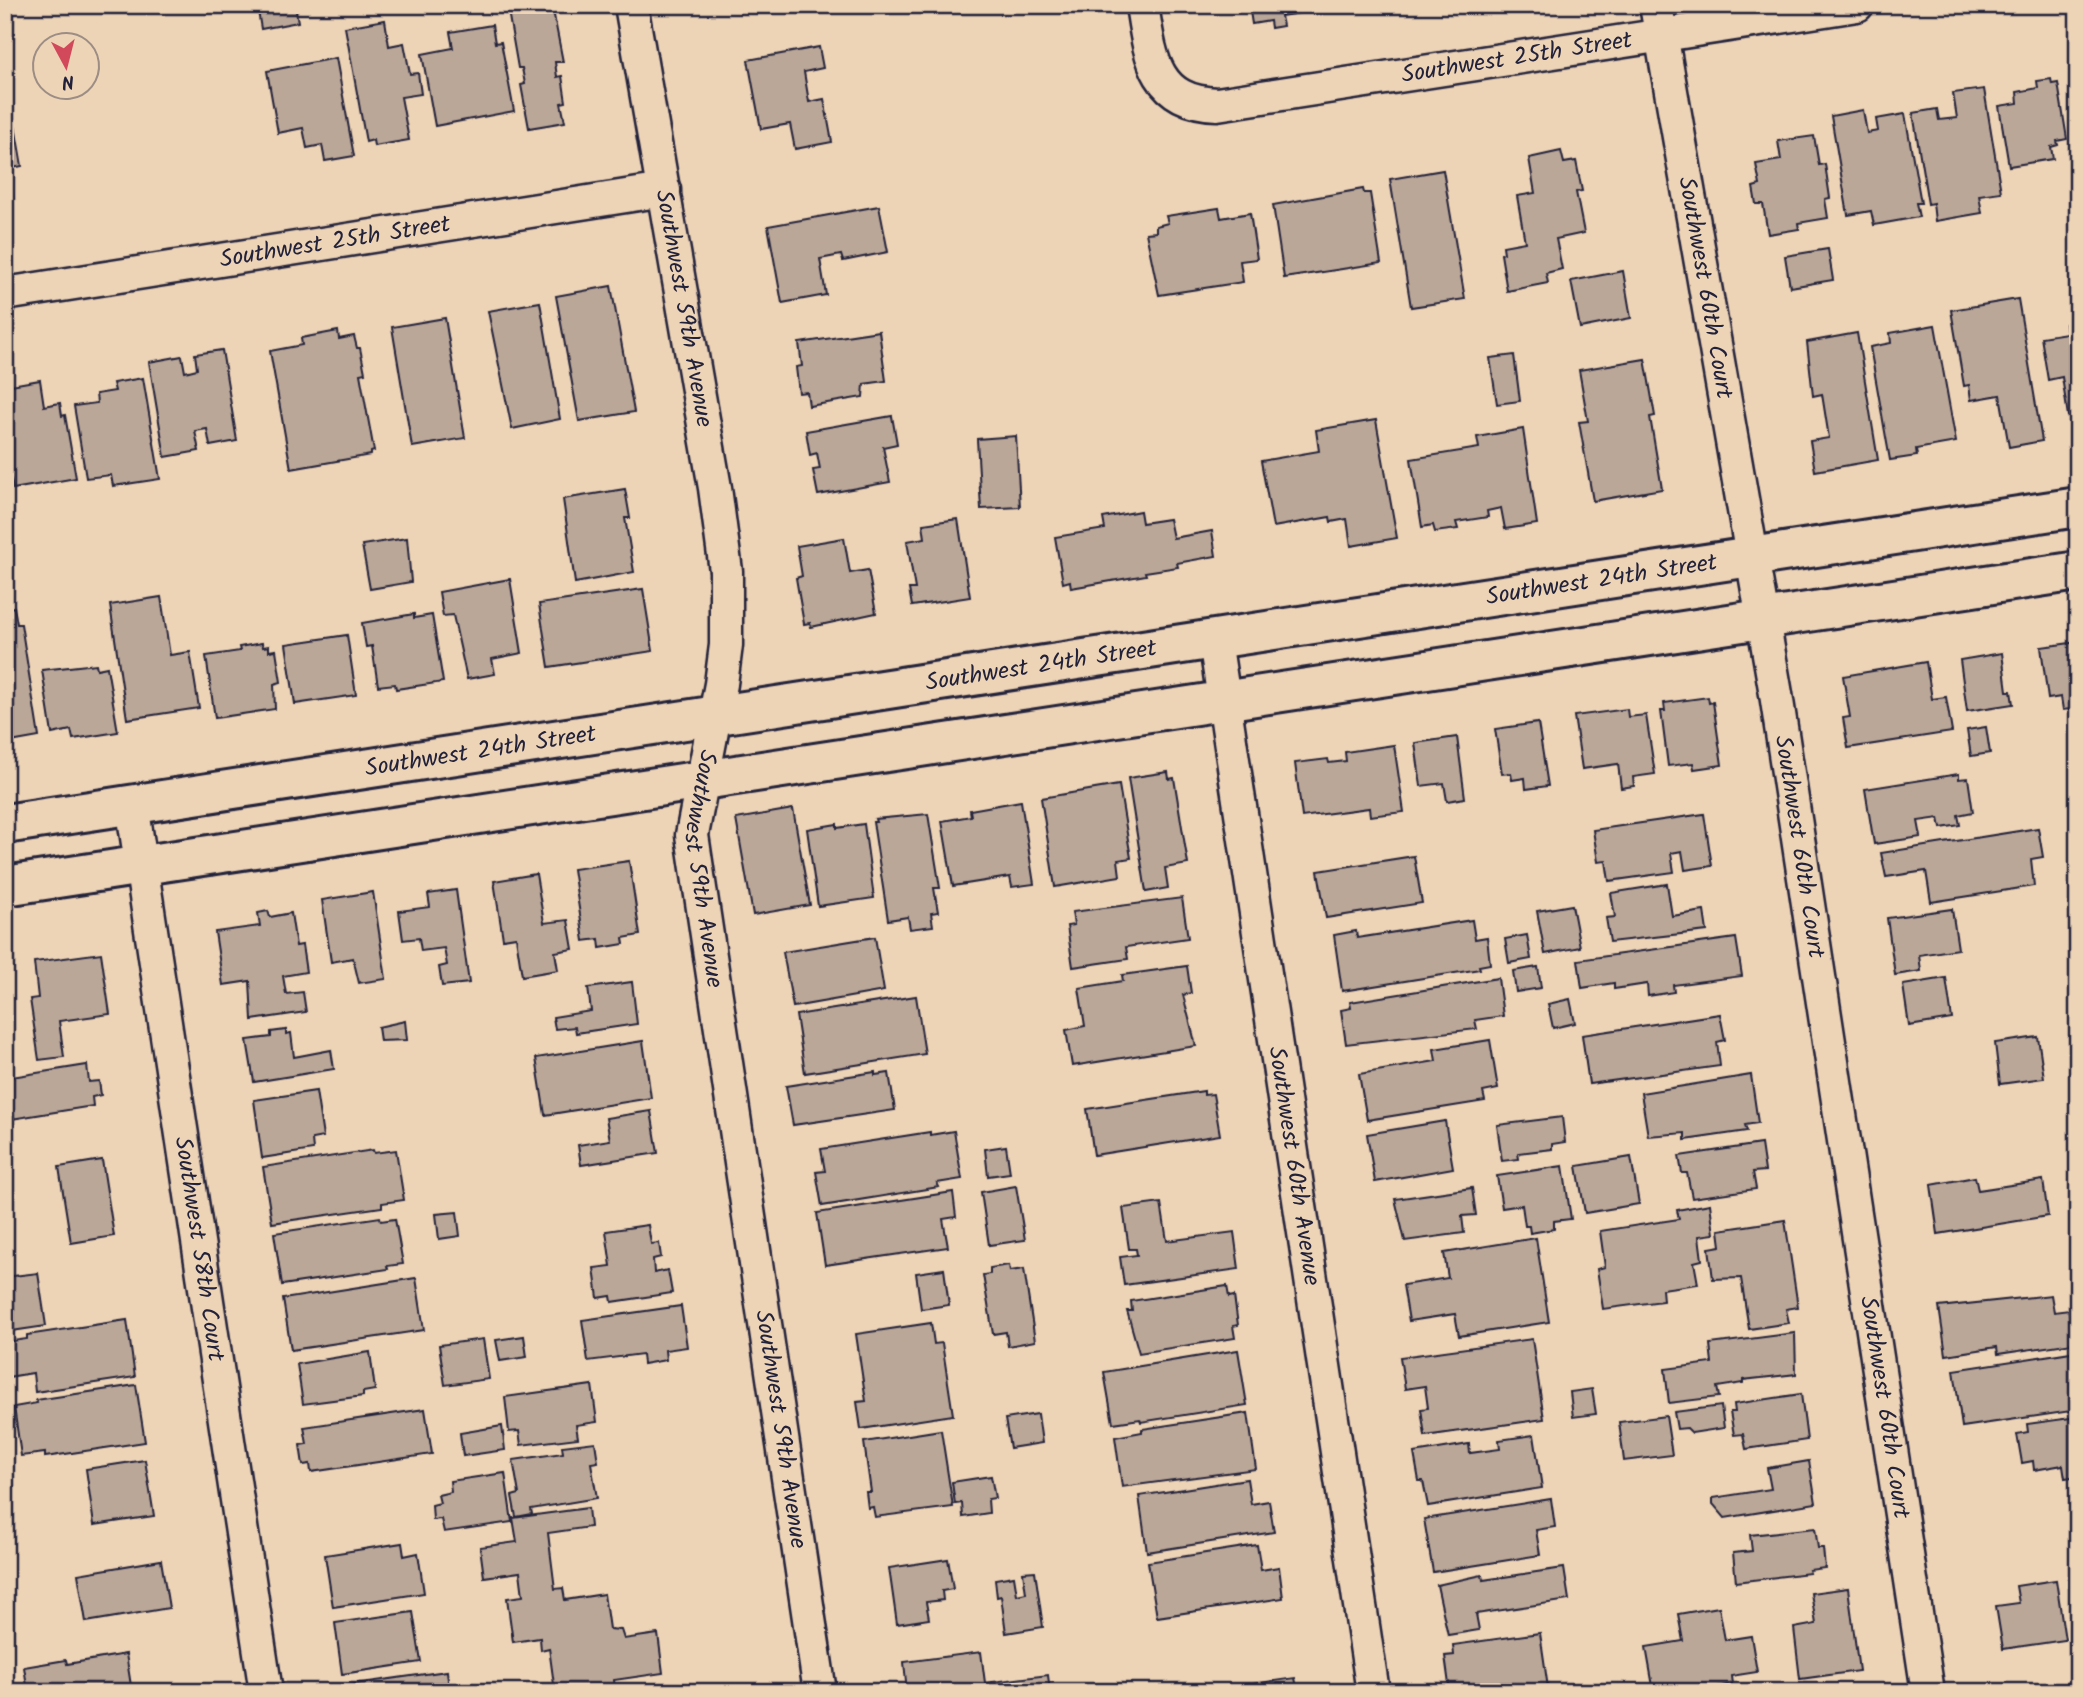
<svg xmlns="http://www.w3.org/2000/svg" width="2083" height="1697" viewBox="0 0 2083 1697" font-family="Kalam,sans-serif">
<rect width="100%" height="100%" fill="#eed4b6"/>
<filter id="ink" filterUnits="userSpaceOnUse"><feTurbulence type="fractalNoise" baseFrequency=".0143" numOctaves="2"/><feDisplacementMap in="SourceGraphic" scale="14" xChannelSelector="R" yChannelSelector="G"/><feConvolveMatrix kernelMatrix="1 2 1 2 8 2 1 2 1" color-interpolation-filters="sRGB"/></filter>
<g filter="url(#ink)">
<g fill="#bba797" stroke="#22223b" stroke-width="2">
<path d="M257,5h38l3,17 -37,7z"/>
<path d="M507,5h45l11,57h-8l2,15 5,-1 4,26 -5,1 4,19 -36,6 -8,-43 4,-1 -3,-16h-4z"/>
<path d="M1249,5h84v3l-52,8 2,10 -12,2 -1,-7 -18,3z"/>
<path d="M385,20l4,26 15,-3 6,31 8,-1 3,21 -20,3 8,43 -35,6 -1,-6 -7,2 -21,-115z"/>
<path d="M492,25l3,18 6,-1 13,69 -79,15 -13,-72 31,-6 -3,-16z"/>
<path d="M819,47l4,21 -19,4 5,30 15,-3 8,43 -37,7 -5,-25 -29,5 -13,-69z"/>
<path d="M336,58l18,98 -29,5 -3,-16 -15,3 -4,-20 -25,5 -11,-62z"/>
<path d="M2051,79l1,5 6,-1 9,56 -10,2 1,4 -7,2 2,12 -44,7 -10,-60 19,-3 -1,-11 21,-4 -1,-7z"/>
<path d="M1984,89l17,103 -22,3 3,18 -47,8 -2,-18 -5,1 -15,-91 24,-4 2,11 18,-2 -4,-25z"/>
<path d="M1863,110l4,23 11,-2 -2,-12 29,-5 16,89h-5l3,14 -45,8 -3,-14 -23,4 -17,-99z"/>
<path d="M15,126l7,40 -14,3 5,29 -8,1v-72z"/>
<path d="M1814,136l5,29 6,-1 5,34 -5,1 3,19 -30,5 1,6 -31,5 -5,-30h-7l-3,-17 7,-2 -4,-21 25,-4 -3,-19z"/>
<path d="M1561,151l3,12 12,-2 6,30 -6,1 8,41 -28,6 6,30 -16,4 2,10 -41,8 -6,-37 3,-1 -1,-7 22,-4 -8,-46 18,-3 -6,-35z"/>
<path d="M1443,170l22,129 -54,8 -21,-128z"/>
<path d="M1363,189l1,4h6l11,70 -97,15 -11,-73z"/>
<path d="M879,206l9,46 -45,9 -2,-6 -21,4 6,36 -44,8 -14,-77z"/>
<path d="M1219,208l2,10 29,-5 7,46 -17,2 3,21 -84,13 -13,-62 10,-1v-6l12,-3 -2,-7z"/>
<path d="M1828,249l5,31 -43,7 -5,-31z"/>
<path d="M1623,271l8,47 -51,10 -9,-47z"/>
<path d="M611,286l23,126 -55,9 -23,-125z"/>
<path d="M2018,299l24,142 -33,6 -9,-52 -29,5 -2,-15 -5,1 -13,-76z"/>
<path d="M540,302l20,117 -48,10 -24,-118z"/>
<path d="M445,318l20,120 -53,9 -20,-120z"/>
<path d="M2078,322v92l-10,2 -6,-39 -14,3 -7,-43 26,-4 -1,-9z"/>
<path d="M1935,325l21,117 -40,7 1,7 -27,4 -20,-113 21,-4 -1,-10z"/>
<path d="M338,331l1,8 15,-3 3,12h3l5,25 -5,1 14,77 -3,1v3l-80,14 -21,-118 32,-6 -1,-7z"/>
<path d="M879,331l7,50 -22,3 -1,13 -54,9 -2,-14 -8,1 -3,-26 6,-1 -3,-23z"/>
<path d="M1857,333l21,127 -63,11 -5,-30 19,-3 -7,-44 -9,2 -6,-54z"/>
<path d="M222,350l15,91 -27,5 -3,-17 -12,2 4,20 -34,6 -16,-95 33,-6 3,16 12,-3 -2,-15z"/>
<path d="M1514,355l6,46 -23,3 -7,-46z"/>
<path d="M1645,359l10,57 -5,1 12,72 -69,12 -14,-79 9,-1 -9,-51z"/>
<path d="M143,378l17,101 -47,7 -2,-11 -25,3 -12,-72 23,-3 -1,-9 19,-3 -2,-8z"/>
<path d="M40,380l4,26 16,-3 2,13 3,-1 11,63 -63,11 -8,-44v-59z"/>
<path d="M892,416l5,28 -14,3 7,35 -72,13 -5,-25 7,-1 -3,-16 -7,2 -4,-24z"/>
<path d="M1376,420l21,118 -46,8 -4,-27 -16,3 -1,-5 -57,10 -12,-66 58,-10 -3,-21z"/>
<path d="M1523,429l14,95 -32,5 -4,-21 -14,3 1,6 -32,5 2,7 -23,3 -2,-7 -11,2 -11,-68 68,-11 -2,-11z"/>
<path d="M1016,436l4,71 -39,2 -4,-70z"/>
<path d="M625,489l5,29h-5l9,54 -59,11 -12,-84z"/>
<path d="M1140,511l2,12 27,-4 4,19 39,-7 4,25 -39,7 1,4 -33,5 1,3 -75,13 -1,-7 -7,2 -8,-46 50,-8 -2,-11z"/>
<path d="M958,519l12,78 -58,9 -3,-17h6l-8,-48 18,-3 -2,-14z"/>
<path d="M407,538l4,44 -41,7 -8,-44z"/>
<path d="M844,538l6,35 18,-3 8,43 -65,14 -1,-4 -6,1 -8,-46 6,-2 -5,-30z"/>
<path d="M510,579l12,74 -30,6 3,15 -28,5 -14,-64 -10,1 -4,-24z"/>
<path d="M643,589l10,62 -104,16 -10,-63z"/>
<path d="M161,597l9,58 20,-3 9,56 -72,11 -17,-114z"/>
<path d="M14,607l3,17h4l18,113 -34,6v-134z"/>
<path d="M414,614v4l18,-3 11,67 -47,7 -1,-5 -17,2 -6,-40 -6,1 -4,-24z"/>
<path d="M347,635l9,60 -61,9 -9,-60z"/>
<path d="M2078,642v66l-15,2 -2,-13 -13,2 -7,-52z"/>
<path d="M262,643l1,4 6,-1v5l7,-1 5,32 -7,2 1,25 -60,9 -9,-62 34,-5 -1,-4z"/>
<path d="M2002,653l5,38h4l2,13 -46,7 -7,-51z"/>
<path d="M1926,662l6,37 14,-2 6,35 -104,16 -5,-30 7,-1 -7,-41z"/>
<path d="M96,664l1,5 10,-2 11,65 -45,7 -2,-9 -19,4 -10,-64z"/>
<path d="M1708,697l1,6 4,-1 9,63 -28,4 -1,-6 -25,3 -7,-55h4l-1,-8z"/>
<path d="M1627,709l1,8 18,-2 9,59 -22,3 1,9 -13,2 -3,-24 -36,5 -8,-53z"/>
<path d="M1538,723l10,63 -22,3 -1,-11 -13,2 -1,-7 -9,1 -7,-45z"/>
<path d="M1986,727l4,26 -19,3 -4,-26z"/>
<path d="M1457,737l8,61 -18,3 -3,-18 -23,3 -6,-43z"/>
<path d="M1394,745l10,67 -34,4 -1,-8 -67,9 -7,-54 33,-4 1,4 17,-2 -1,-9z"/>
<path d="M1168,772l1,7 5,-1 14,86 -23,4 3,20 -22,4 -18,-114z"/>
<path d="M1959,774v5l9,-1 5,34 -15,3 2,10 -19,3 -2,-10 -21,3 3,16 -47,7 -9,-55z"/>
<path d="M1119,785l12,73 -13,2 2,16 -65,11 -14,-89z"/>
<path d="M1021,801l13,83 -22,3 -2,-10 -57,9 -11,-65 29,-5 -1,-6z"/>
<path d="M793,809l17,96 -57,10 -17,-96z"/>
<path d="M928,814l12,74h-6l4,24 -7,1 2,13 -23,3 -2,-12 -20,3 -15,-98h3l-1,-3z"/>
<path d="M1704,814l8,52 -27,4 -3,-19 -11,2 3,19 -65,9 -3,-20 -8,1 -5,-32z"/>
<path d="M837,824v4l27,-4 10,74 -56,8 -11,-77z"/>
<path d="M2038,828l5,29 -12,2 3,27 -103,16 -5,-31 -40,6 -5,-24z"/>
<path d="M1414,856l8,47 -96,15 -8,-47z"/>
<path d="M629,861l11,74 -17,3 1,6 -24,4 -1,-9 -15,2 -11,-72z"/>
<path d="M536,874l8,49 24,-3 5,29 -18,3 3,18 -36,6 -6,-39 -13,2 -9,-58z"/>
<path d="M1667,884l5,32 32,-5 3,20 -97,11 -4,-24 9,-1 -4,-24z"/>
<path d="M456,890l13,93 -27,3 -3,-19 8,-2 -3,-17 -23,3 -2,-13 -16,2 -4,-29 31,-4 -2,-13z"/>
<path d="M373,892l13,87 -27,4 -6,-25 -22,4 -9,-62z"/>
<path d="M1182,898l6,40 -62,9 2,12 -55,8 -6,-41 7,-1 -2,-13z"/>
<path d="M1572,905l8,42 -35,7 -8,-43z"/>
<path d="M1952,909l6,40 -39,6 2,16 -26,4 -8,-57z"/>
<path d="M268,911l2,6 21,-4 5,33 6,-1 4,27 -23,4 3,18 17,-2 3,20 -54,8 -2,-39 -27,4 -8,-53 45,-6 -2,-13z"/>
<path d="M1472,920l3,19 12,-2 3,27 -11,2 1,3 -138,22 -8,-56 22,-4 1,7z"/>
<path d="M1527,935l4,24 -22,4 -4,-24z"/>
<path d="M875,937l9,54 -91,16 -10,-55z"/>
<path d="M1736,938l6,38 -69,9 1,7 -26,4 -1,-12 -33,5v-6l-32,5 -4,-28z"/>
<path d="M101,953l9,61 -51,7 5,36 -25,3 -9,-61 8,-1 -4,-36z"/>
<path d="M1187,966l4,27 -8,2 13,51 -124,20 -6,-36 19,-4 -6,-38 44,-7 -1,-6z"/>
<path d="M1538,967l3,21 -25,4 -3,-21z"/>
<path d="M1498,978l5,38 -28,4 2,9 -131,15 -5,-34 10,-2 -1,-6z"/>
<path d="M1946,978l6,41 -43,7 -6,-41z"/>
<path d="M632,982l5,42 -61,9 -1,-6 -20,2 -2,-12 38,-6 -3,-23z"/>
<path d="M916,996l9,58 -120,19 -9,-58z"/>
<path d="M1570,999l5,24 -22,5 -5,-24z"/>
<path d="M5,1003h4l2,16 -6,1z"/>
<path d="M1720,1014l5,26 -8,2 3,24 -131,18 -7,-49z"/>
<path d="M405,1021l2,19 -27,1 -2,-14z"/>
<path d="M286,1030v4l5,-1 3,24 37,-7 3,19 -80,13 -7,-42 24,-3v-5z"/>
<path d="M2038,1037l6,41 -44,6 -5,-41z"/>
<path d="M1490,1040l8,49 -15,3 2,9 -118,19 -8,-46 77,-13 -2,-12z"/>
<path d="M643,1041l8,57 -106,17 -9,-57z"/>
<path d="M87,1065l2,17 10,-1 2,14 -9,2 1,9 -88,14v-42z"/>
<path d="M875,1072v3l14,-2 6,37 -102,15 -7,-39z"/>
<path d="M1751,1075l7,48 -13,2 2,6 -62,9v-7l-37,3 -7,-43z"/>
<path d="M316,1091l7,46 -11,2 1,11 -51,8 -8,-58z"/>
<path d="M1204,1091v4l9,-1 7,41 -126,20 -7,-46z"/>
<path d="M651,1111l7,42 -77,12 -3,-20 32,-5 -4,-22z"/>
<path d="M1562,1117l3,25 -13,2v5l-34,4 1,6 -17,2 -5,-36z"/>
<path d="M1445,1121l8,47 -78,14 -8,-48z"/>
<path d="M954,1131l8,48 -25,4 2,4 -117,19 -6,-34 9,-1 -4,-22 109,-17v3z"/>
<path d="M1761,1144l4,27 -12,1 3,17 -64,9 -5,-25h-5l-3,-17z"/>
<path d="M1006,1146l4,27 -22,3 -3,-27z"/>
<path d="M373,1150l1,3 22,-3 8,50 -22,3v4l-110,16 -9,-56z"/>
<path d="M1631,1157l8,47 -54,9 -8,-47z"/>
<path d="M102,1160l12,76 -43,7 -12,-76z"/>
<path d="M1563,1166l8,53 -17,2v8l-24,4 -1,-7h-4l-3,-21 -20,3 -5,-32z"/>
<path d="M1975,1177l3,13 65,-10 5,36 -110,18 -7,-49z"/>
<path d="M1016,1186l9,54 -36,5 -8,-53z"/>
<path d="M1472,1188l4,27 -14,1 2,17 -59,8 -10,-42z"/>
<path d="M953,1192l3,25 -13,2 5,28 -123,18 -8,-52z"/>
<path d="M1161,1203l6,38 67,-9 5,37 -115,16 -4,-28 17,-2 -1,-6h-7l-6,-41z"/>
<path d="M1710,1204l4,30 -15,2 3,24 -8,2 4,22 -36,5 1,12 -60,8 -6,-40 8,-2 -5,-36 79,-12 -2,-9z"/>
<path d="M457,1212l3,24 -21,3 -3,-25z"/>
<path d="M380,1217l1,4 14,-2 8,45 -16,2 1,3 -106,16 -8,-52z"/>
<path d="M1785,1220l13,87 -12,2 3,14 -40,6 -8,-51 -28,1 -4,-31 12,-2 -2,-16z"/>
<path d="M648,1225l3,19 8,-1 2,14 -8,2 1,14 14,-3 4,23 -60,9 -1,-6 -13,2 -4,-30 17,-2 -5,-35z"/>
<path d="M1536,1238l13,84 -90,14 -4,-22 -46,7 -6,-36 45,-7 -4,-25z"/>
<path d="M1009,1265l1,6 14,-2 11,72 -27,5 -2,-14 -13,2 -10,-59 7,-1v-6z"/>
<path d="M944,1269l5,36 -28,4 -5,-36z"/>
<path d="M38,1273l8,53 -41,6v-55z"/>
<path d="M416,1278l8,52 -133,20 -8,-51z"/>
<path d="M1227,1286l2,11 5,-1 4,29 -5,1 2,12 -96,15 -12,-42h5l-1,-10z"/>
<path d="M2051,1295l3,17 15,-2 4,33 -75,11 -1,-7 -51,8 -7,-48z"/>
<path d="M681,1306l6,41 -22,3 1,10 -23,4 -1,-10 -54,7 -6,-41z"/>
<path d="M127,1320l8,57 -100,15 -2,-19 -25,4 -3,-35 22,-3v-4z"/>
<path d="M931,1323l3,21 8,-1 11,72 -92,14 -4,-27 9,-1 -10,-67z"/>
<path d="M1795,1333l1,41 -53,6v3l-26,4 2,10 -50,6 -4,-34 47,-6 -2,-19z"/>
<path d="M524,1336l3,21 -27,4 -4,-21z"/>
<path d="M483,1339l6,40 -44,6 -6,-40z"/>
<path d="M1532,1339l12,80 -119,17 -4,-27 7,-1 -3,-22 -20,3 -5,-32z"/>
<path d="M1238,1350l9,55 -106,17 -1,-3 -27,4 -9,-51z"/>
<path d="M370,1352l5,38 -12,2v4l-60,8 -6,-40z"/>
<path d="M2071,1352l1,5 6,-1v54l-116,17 -8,-57z"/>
<path d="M136,1385l9,57 -100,15v-4l-24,3 -7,-49 23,-4 -1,-3z"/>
<path d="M592,1385l5,37 -21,3 2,13 -57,7 -2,-14 -10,1 -4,-35z"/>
<path d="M1592,1389l4,25 -23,3 -3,-25z"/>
<path d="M1801,1394l6,46 -61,9 -3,-15 -9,1 -4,-23h5l-1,-8z"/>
<path d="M1721,1406l3,22 -32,5 -5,-5 -10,1 -3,-17z"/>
<path d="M425,1409l7,45 -121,18 -1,-8 -7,1 -3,-20 7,-1 -3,-17z"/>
<path d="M1248,1413l8,56 -134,18 -7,-50 27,-5v-3z"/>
<path d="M1038,1414l4,29 -32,5 -5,-29z"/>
<path d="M1666,1416l6,39 -48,6 -5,-39z"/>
<path d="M2078,1417v59l-13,2 -2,-13 -29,5 -1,-9 -11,2 -5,-29 11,-2 -1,-8z"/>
<path d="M502,1426l3,24 -42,6 -3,-23z"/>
<path d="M941,1430l12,77 -78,10 -2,-10 -5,1 -2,-16h5l-7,-50z"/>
<path d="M1534,1435l8,53 -114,18 -5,-25h-4l-5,-28 55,-9 1,9 30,-4 -1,-9z"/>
<path d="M595,1442l3,20 -7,1 6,35 -66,11 1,5 -16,3 -4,-21 7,-2 -6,-34 50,-7 -1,-7z"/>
<path d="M145,1460l9,56 -60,9 -8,-56z"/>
<path d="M1809,1461l7,42 -91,15 -12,-14v-6l58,-9 -4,-21z"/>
<path d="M505,1473l7,49 -68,10 -3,-13 -8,1 -1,-15 8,-2 -2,-8 13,-3 -1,-11z"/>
<path d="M991,1476l4,22 -7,1 1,14 -26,4 -1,-14 -7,1 -3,-22z"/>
<path d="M1247,1479l4,25 18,-3 5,31 -127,20 -8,-56z"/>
<path d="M1551,1499l4,28 -19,3 4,25 -107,17 -9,-53z"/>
<path d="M588,1508l2,19 -42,6 7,56 8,-1 2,12 39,-6 5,35 12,1 3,9 34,-5 5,39 -49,7 1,8 -60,4 -6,-44 -8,2 -1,-12 -27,4 -6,-44 16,-2 -3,-24 -36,5 -4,-30 37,-5 -4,-24z"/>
<path d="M1815,1528l3,20h5l2,20 -16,2 1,3 -74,9 -3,-29 19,-2 -2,-16z"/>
<path d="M402,1543l2,13 14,-3 6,40 -91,14 -8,-52z"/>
<path d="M1257,1545l4,25 18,-3 4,31 -126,19 -9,-55z"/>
<path d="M2078,1557v29h-1l-4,-28z"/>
<path d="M948,1559l5,30 -11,2 1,9 -17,2 3,17 -32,5 -8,-56z"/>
<path d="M161,1560l8,48 -83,14 -8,-48z"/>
<path d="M1564,1568l5,32 -93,14 3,16 -31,5 -11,-50 45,-10 1,5z"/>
<path d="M1035,1571l8,56 -37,6 -5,-37 -4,1 -2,-18 19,-3 3,19 9,-2 -3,-21z"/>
<path d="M2056,1580l9,60 -62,9 -7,-43 23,-3 -3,-17z"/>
<path d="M1848,1588l11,83 -59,8 -6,-51 22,-4 -5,-31z"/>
<path d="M1719,1607l6,33 26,-4 6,36 -26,4 1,8 -21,4v4h-57l-8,-45 37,-6 -5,-27z"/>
<path d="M413,1612l8,50 -79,12 -7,-51z"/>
<path d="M1540,1633l8,55 -27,4h-71l-5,-36 9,-1 -1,-10z"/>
<path d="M981,1652l4,31 63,-8 2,17h-143l-3,-30z"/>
<path d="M126,1654l6,38h-104l-4,-25 42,-7 1,4z"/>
<path d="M447,1671l2,19 13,-2 1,4h-115l-1,-7z"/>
<path d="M1295,1678l3,14h-88v-2z"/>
</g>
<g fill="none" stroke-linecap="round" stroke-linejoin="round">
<defs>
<g id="minor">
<path id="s1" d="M631,5l84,483 11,83v74l-5,39 -29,151 128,857"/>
<path id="s2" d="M1142,5c8,51 12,97 75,99l640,-99"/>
<path id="s3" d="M1656,5l120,689 152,998"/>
<path id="s4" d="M5,294l659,-104"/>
<path id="s5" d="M1215,640l158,1052"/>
<path id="s6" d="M132,804l134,888"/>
</g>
<g id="secondary">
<path id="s7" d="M5,824l2073,-317"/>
<path d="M5,886l2073,-315"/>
</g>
</defs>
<use href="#minor" stroke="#22223b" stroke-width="37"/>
<use href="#secondary" stroke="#22223b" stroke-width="44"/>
<use href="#minor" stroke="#eed4b6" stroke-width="32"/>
<use href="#secondary" stroke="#eed4b6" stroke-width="38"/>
</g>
</g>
<g text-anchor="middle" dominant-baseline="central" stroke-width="7" stroke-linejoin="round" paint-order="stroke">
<g font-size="24" fill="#22223b" stroke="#eed4b6">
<text stroke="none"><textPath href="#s2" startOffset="443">Southwest 25th Street</textPath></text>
<text stroke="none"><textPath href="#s4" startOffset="334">Southwest 25th Street</textPath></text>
<text stroke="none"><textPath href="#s3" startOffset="287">Southwest 60th Court</textPath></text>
<text stroke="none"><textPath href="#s1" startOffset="308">Southwest 59th Avenue</textPath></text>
<text stroke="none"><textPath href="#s7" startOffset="1615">Southwest 24th Street</textPath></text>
<text stroke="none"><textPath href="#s7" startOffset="1048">Southwest 24th Street</textPath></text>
<text stroke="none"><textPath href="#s7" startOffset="481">Southwest 24th Street</textPath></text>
<text stroke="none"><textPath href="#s3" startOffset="854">Southwest 60th Court</textPath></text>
<text stroke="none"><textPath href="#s1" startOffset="875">Southwest 59th Avenue</textPath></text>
<text stroke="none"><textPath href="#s5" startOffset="532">Southwest 60th Avenue</textPath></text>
<text stroke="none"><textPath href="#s6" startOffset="450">Southwest 58th Court</textPath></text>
<text stroke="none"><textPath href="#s3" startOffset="1421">Southwest 60th Court</textPath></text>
<text stroke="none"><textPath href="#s1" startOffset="1442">Southwest 59th Avenue</textPath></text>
</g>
</g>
<rect width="2083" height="1697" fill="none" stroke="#eed4b6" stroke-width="28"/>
<rect x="14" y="14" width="2055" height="1669" fill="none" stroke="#22223b" stroke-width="2.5" filter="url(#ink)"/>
<g transform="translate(66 66) rotate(173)"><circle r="33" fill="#eed4b6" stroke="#9c8d85" stroke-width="2"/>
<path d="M0-5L12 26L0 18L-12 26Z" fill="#d1495b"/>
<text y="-10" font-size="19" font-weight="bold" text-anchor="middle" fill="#22223b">N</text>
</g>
</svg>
